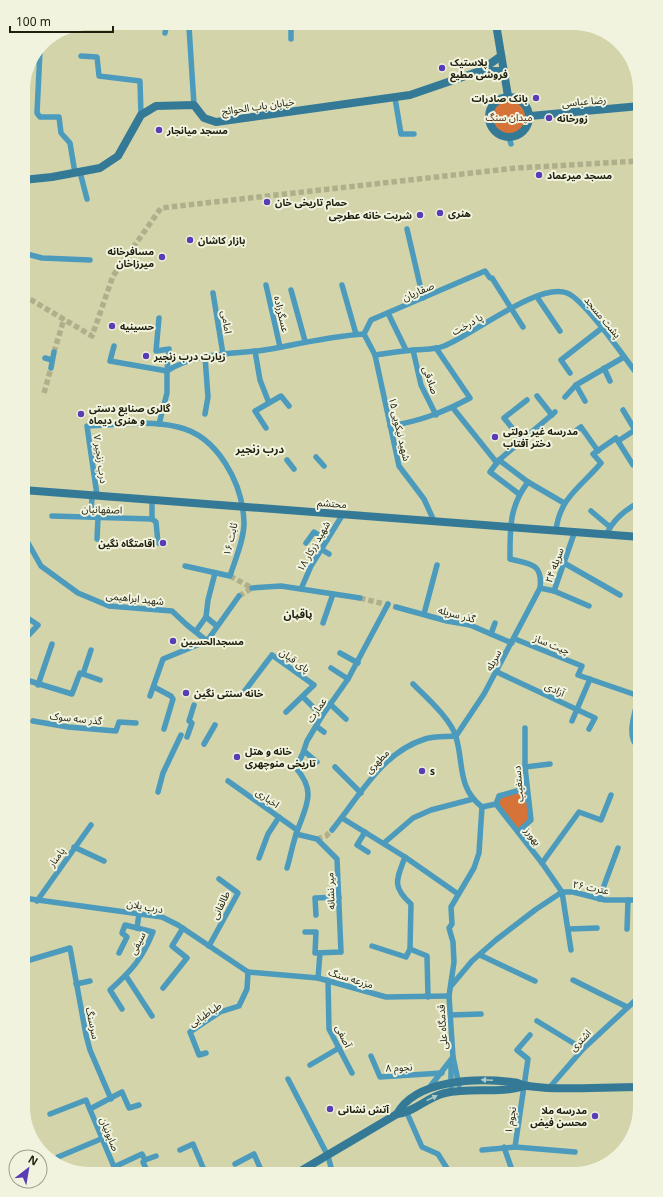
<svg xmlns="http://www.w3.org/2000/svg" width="663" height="1197" viewBox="0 0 663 1197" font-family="'Noto Sans','Noto Sans Arabic',sans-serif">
<rect width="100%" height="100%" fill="#d3d4aa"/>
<g fill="#d67339">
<circle cx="509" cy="117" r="17"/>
<path d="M527,788l4,32 -13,12 -22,-28 3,-8z"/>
</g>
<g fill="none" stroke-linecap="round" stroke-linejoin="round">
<g stroke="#afb08b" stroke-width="5.5" stroke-dasharray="5.5 3" stroke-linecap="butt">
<path d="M23,295l69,41 21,-60 48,-68 355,-40 124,-7"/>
<path d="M54,352l10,-33"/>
<path d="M44,393l7,-25"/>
<path d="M230,576l22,12"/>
<path d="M239,596l13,-8"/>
<path d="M360,598l36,9"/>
<path d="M23,718l10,3"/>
<path d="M317,839l9,-3 6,-6"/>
</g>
<g stroke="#4d9bbc" stroke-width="5.5">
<path d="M291,26v13"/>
<path d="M189,27l5,78"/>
<path d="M165,33l1,-6"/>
<path d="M40,50l-3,63 3,4h19l2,16 9,10 5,30"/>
<path d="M81,56l16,1 2,19 41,5 1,34"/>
<path d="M395,98l6,36h13"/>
<path d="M509,138l2,6"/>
<path d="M80,172l7,27"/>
<path d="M407,229l16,69"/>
<path d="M23,253l19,5 48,2"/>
<path d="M25,253v-73"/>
<path d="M266,285l14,62"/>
<path d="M342,285l14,49"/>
<path d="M291,290l14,51"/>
<path d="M213,293l10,61"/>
<path d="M537,297l23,34"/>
<path d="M388,313l18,37"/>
<path d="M364,334l7,-14 114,-49 5,7h2l31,49"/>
<path d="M114,346l-4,15 57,10 2,-22 -13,2 3,-33"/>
<path d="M413,350l8,35 15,30"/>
<path d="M255,351l5,29 9,23"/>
<path d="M375,355c13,-2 26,-4 39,-5 9,-1 21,0 30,-4 29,-11 94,-64 123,-53 18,7 60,68 73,85"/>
<path d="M205,357l3,40 -3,17"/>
<path d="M45,358l7,2"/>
<path d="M51,368l3,-16"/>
<path d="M604,368l6,13"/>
<path d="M570,373l-9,-13 41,-32"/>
<path d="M576,385l9,16"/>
<path d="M537,396l15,19"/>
<path d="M565,397l11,-12 48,-28"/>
<path d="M453,408l44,55"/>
<path d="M159,424l8,-31v-22c30,-20 70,-16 104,-22 31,-6 62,-13 93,-15l11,21 24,111 25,33 10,22"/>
<path d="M390,426c30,-5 52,-13 80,-28l-34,-50"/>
<path d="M266,428l-11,-17 26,-15 8,10"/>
<path d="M577,430l4,-3 17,24"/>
<path d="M522,440l-18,-22 23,-18"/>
<path d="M618,441l17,-11 -12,-20"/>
<path d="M316,457l8,9"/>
<path d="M287,460l7,9"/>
<path d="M499,460l29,22 36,21"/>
<path d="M519,494l-29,-22 9,-12 56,-48"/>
<path d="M97,495l-10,-69c30,-1 62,-6 91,1 40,9 65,57 66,96 0,17 -9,37 -14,53l-45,-10"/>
<path d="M152,499v20l4,3 2,21"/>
<path d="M591,511l19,16"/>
<path d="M52,516l100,3"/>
<path d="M91,517l1,-22"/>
<path d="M556,530c4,-33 26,-44 45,-67l-8,-9 23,-16 17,27 7,-2"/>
<path d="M607,533c7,-14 19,-24 33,-31"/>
<path d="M23,534l18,32 37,27 31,13 63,5 15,14 20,16 32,-45"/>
<path d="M97,539l1,-21"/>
<path d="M306,543l8,-11 13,8"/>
<path d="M321,549l8,5"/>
<path d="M564,563l56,32"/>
<path d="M252,588l29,-2 79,12"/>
<path d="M540,588l14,3 21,-60"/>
<path d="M301,589l10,-23 32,-52"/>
<path d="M554,591l35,15"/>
<path d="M396,607l51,14 23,4 42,18"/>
<path d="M424,614l13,-49"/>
<path d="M206,617l11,9"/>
<path d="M323,623l10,-29"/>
<path d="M470,625l2,-9"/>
<path d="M196,631l10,-14 2,-17 7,-27"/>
<path d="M491,634l4,-11"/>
<path d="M515,639l67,27 -4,9 61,21c-3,14 -15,43 1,52"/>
<path d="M23,641l15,-16 -15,-10"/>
<path d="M340,653l18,10"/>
<path d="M331,668l17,11"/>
<path d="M497,672l98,46 -6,11"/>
<path d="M83,674l8,-24"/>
<path d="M23,679l49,15 8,-21 20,7"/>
<path d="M413,684c13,13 38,35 43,53 8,27 1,50 26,70"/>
<path d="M38,685l14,-41"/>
<path d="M154,687l17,9 2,3 -9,30"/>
<path d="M244,692l28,-37 42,30 -28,27"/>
<path d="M150,696l13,-37 44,-18"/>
<path d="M303,697l19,19"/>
<path d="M330,704l16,15"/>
<path d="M33,721l35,6 48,4 3,-9 17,1"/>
<path d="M572,721l18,-42"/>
<path d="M316,726l8,6"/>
<path d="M456,736l28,-42 56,-106c3,-25 -10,-24 -30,-29 0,-31 -1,-52 18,-77"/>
<path d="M187,737l5,-14 -3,-2 5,-16"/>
<path d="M204,744l11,-19"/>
<path d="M304,751l13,11"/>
<path d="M335,767l26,26"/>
<path d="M525,767l25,-3"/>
<path d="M228,781l69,49"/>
<path d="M158,792l5,-19 18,-38"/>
<path d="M496,804l3,-8 28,-8"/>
<path d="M482,807l14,-3 46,59 20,29 9,58"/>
<path d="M342,818l63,39 53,37"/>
<path d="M332,830c27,-33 50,-78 93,-91 10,-3 21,-2 31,-3"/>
<path d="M365,832l-8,13 11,7"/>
<path d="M518,832l13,-12 -6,-53v-39"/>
<path d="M296,834l21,5 20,20 4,93 -26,1 1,-21h-11"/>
<path d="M384,843l29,-25 18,-8 42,-11"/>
<path d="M74,847l30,14"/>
<path d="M405,857c-8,22 -14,29 6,47l-1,45 17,7 1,41"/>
<path d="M259,858l9,-24 11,-17"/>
<path d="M542,863l37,-51 22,8 10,-25"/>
<path d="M287,868c4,-13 6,-27 11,-39 9,-25 18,-38 -2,-61l7,-15 4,-12 15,-25 26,-37 40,-75"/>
<path d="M23,898l139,19 16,8 70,47 70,6 68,19 63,-1"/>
<path d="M599,899l19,-51"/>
<path d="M37,901l54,-76"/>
<path d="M316,915l-1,-17 24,-1"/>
<path d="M137,928l2,-14"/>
<path d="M569,929l28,-1"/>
<path d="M627,929l1,-29"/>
<path d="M209,946l29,-53 -19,-14"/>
<path d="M372,946l34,11 4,-8"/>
<path d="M119,953l8,-16 -5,-4 3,-8 28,7c-11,27 -21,38 -43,58l12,19"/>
<path d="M480,955l55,26"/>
<path d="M23,962l47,-14 16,87 4,15 21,49"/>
<path d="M126,976l26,40"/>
<path d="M318,978l2,-25"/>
<path d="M328,980l1,49 23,44"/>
<path d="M573,980l54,27"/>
<path d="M76,984l14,-3"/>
<path d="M451,986l21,-25 24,-21 39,-30 27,-18h11l32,8h35"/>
<path d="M163,988l24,-30 -15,-12 11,-18"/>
<path d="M637,998l-1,-18 4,-1v-5"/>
<path d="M23,1015l3,8"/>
<path d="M451,1015l30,-1"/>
<path d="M537,1021l46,28"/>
<path d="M206,1053l-7,2 -9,-23 30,-20 19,-6 8,-17 1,-17"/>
<path d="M371,1056l9,21 62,-4"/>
<path d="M310,1065l29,-17"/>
<path d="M288,1079l40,77 4,15"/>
<path d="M459,1085l-6,-28 -4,-61 5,-34 -1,-20 -4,-14 3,-4 -1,-17 23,-39 5,-15 3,-46"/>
<path d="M451,1086v-23"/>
<path d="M429,1088l24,-31"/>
<path d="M549,1088l34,-39 57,-53"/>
<path d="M90,1109l32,-17 7,16 10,-3"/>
<path d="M407,1113l15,34 16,7 10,16"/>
<path d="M50,1114l36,-14 31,74"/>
<path d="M504,1147l8,23"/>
<path d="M515,1147l60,5"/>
<path d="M180,1150l13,-6 11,26 -6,3"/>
<path d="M482,1150l33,-3 13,-88 -11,-9 13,-15"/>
<path d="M58,1157l43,-18"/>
<path d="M145,1160l-2,2 5,11"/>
<path d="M235,1164l19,-10 8,18"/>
<path d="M114,1167l28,-13 3,6 11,-4"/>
</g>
<g stroke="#347a97" stroke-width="8">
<path d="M496,24l12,72"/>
<path d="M480,71h23"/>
<circle cx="509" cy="117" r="20"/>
<path d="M530,116l110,-10"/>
<path d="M23,180l29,-3 48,-9 18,-12 23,-41 15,-9 38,-1 10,13 12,4 194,-27 70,-24 21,-15"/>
<path d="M23,490l617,47"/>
<path d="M397,1114c19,-35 80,-36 115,-32 4,0 8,2 11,3 8,2 17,2 25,3 30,1 61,-1 92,-1"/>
<path d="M299,1172l98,-58c18,-2 30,-17 48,-21 26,-6 54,1 80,-7"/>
</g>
</g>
<defs><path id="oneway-solid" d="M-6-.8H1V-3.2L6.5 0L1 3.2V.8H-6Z"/></defs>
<g fill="#b0c9c5">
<use href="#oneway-solid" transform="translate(487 1080) rotate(-177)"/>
<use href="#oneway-solid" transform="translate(432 1098) rotate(-26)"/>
</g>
<g fill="#5a3cb5" stroke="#f2f3de" stroke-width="1.5">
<circle cx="442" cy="68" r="4"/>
<circle cx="536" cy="98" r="4"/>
<circle cx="549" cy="118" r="4"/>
<circle cx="159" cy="130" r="4"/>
<circle cx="539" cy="175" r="4"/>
<circle cx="267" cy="202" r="4"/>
<circle cx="440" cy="213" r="4"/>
<circle cx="420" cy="215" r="4"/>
<circle cx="190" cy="240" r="4"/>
<circle cx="162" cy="257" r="4"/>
<circle cx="112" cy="326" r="4"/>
<circle cx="146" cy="356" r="4"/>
<circle cx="81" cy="414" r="4"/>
<circle cx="495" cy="437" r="4"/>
<circle cx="163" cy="543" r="4"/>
<circle cx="173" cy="641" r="4"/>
<circle cx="186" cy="693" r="4"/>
<circle cx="237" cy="757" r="4"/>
<circle cx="422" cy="771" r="4"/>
<circle cx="330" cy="1109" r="4"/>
<circle cx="595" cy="1116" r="4"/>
</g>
<g text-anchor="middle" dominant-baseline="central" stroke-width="4" stroke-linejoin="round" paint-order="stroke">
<g font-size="10" font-weight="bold" fill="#202010" stroke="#f2f3de" text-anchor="start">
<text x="450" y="62">پلاستیک<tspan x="450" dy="12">فروشی مطیع</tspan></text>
<text x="528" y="98" text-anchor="end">بانک صادرات</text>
<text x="557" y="118">زورخانه</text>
<text x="167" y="130">مسجد میانجار</text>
<text x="547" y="175">مسجد میرعماد</text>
<text x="275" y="202">حمام تاریخی خان</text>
<text x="448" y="213">هنری</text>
<text x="412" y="215" text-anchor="end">شربت خانه عطرچی</text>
<text x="198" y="240">بازار کاشان</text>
<text x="154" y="251" text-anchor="end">مسافرخانه<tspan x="154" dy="12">میرزاخان</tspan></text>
<text x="120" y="326">حسینیه</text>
<text x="154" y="356">زیارت درب زنجیر</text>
<text x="89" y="408">گالری صنایع دستی<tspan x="89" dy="12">و هنری دیماه</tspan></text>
<text x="503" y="431">مدرسه غیر دولتی<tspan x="503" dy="12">دختر آفتاب</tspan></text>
<text x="155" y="543" text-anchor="end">اقامتگاه نگین</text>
<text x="181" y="641">مسجدالحسین</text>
<text x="194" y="693">خانه سنتی نگین</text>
<text x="245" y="751">خانه و هتل<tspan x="245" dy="12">تاریخی منوچهری</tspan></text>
<text x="430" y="771">s</text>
<text x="338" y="1109">آتش نشانی</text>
<text x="587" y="1110" text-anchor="end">مدرسه ملا<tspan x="587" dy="12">محسن فیض</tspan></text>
</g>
<g font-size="10" fill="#202010" stroke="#f2f3de">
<text transform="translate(584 101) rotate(-5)">رضا عباسی</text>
<text transform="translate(258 106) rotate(-8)">خیابان باب الحوائج</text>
<text transform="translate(418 291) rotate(-23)">صفاریان</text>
<text transform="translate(282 314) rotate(77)">عسگرزاده</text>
<text transform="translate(603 317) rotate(50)">پشت مسجد</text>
<text transform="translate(227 322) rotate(81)">امامی</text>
<text transform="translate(467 324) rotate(-29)">پا درخت</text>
<text transform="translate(431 380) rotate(71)">صادقی</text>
<text transform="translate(400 429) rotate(77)">شهید نیکویی ۱۵</text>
<text transform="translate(101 459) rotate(82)">درب زنجیر ۷</text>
<text transform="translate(332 503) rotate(4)">محتشم</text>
<text transform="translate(102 509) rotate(2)">اصفهانیان</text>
<text transform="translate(230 539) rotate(-77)">ثابت ۱۶</text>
<text transform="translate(313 546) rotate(-60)">شهید زرکار ۱۸</text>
<text transform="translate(554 565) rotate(-70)">سرپله ۲۴</text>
<text transform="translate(135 598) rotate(6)">شهید ابراهیمی</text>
<text transform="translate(457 614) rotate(15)">گذر سرپله</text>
<text transform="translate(552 644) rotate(22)">چیت ساز</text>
<text transform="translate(295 660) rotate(35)">پای قپان</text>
<text transform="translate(493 660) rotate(-62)">سرپله</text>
<text transform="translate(555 689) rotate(25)">آزادی</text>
<text transform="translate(316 710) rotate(-56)">عمارت</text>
<text transform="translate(76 718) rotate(6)">گذر سه سوک</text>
<text transform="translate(377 761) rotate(-46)">مطهری</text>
<text transform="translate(518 784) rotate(-95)">دستغیب</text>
<text transform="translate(268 798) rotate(35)">اخباری</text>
<text transform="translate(533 836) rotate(52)">بهورز</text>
<text transform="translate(56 857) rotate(-55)">پامنار</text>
<text transform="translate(591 887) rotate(11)">عترت ۲۶</text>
<text transform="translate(330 891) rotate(-92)">میر نشانه</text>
<text transform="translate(220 905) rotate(-64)">طالقانی</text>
<text transform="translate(145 906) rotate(10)">درب یلان</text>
<text transform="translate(137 943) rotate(-63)">سیفی</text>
<text transform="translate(351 978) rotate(17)">مزرعه سنگ</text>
<text transform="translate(205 1014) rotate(-33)">طباطبایی</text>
<text transform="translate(93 1023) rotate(78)">سرسنگ</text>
<text transform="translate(442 1027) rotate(-94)">قدمگاه علی</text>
<text transform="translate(344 1036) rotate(65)">آصفی</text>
<text transform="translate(580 1040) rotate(-46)">اشتری</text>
<text transform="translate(399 1067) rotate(-3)">نجوم ۸</text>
<text transform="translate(510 1120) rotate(-81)">نجوم ۱</text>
<text transform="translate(110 1134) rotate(68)">صابونیان</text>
</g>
<g font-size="10" fill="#4f2710" stroke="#f2f3de">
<text x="509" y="117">میدان سنگ</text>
</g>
<g font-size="11" font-weight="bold" fill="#202010" stroke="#f2f3de">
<text x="260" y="448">درب زنجیر</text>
<text x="298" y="613">پاقپان</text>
</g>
</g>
<path d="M0 0H663V1197H0ZM90 30H573A60 60 0 0 1 633 90V1107A60 60 0 0 1 573 1167H90A60 60 0 0 1 30 1107V90A60 60 0 0 1 90 30Z" fill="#f2f3de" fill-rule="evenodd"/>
<g transform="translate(28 1169) rotate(31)"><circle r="19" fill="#f2f3de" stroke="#9e9f8c"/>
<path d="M0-3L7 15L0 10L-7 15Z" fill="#5a3cb5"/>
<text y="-6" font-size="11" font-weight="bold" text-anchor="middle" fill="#202010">N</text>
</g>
<path d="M10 26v6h103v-6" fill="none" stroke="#202010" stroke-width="2"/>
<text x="16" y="26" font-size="12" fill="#202010" stroke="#f2f3de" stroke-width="3" paint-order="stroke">100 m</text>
</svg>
